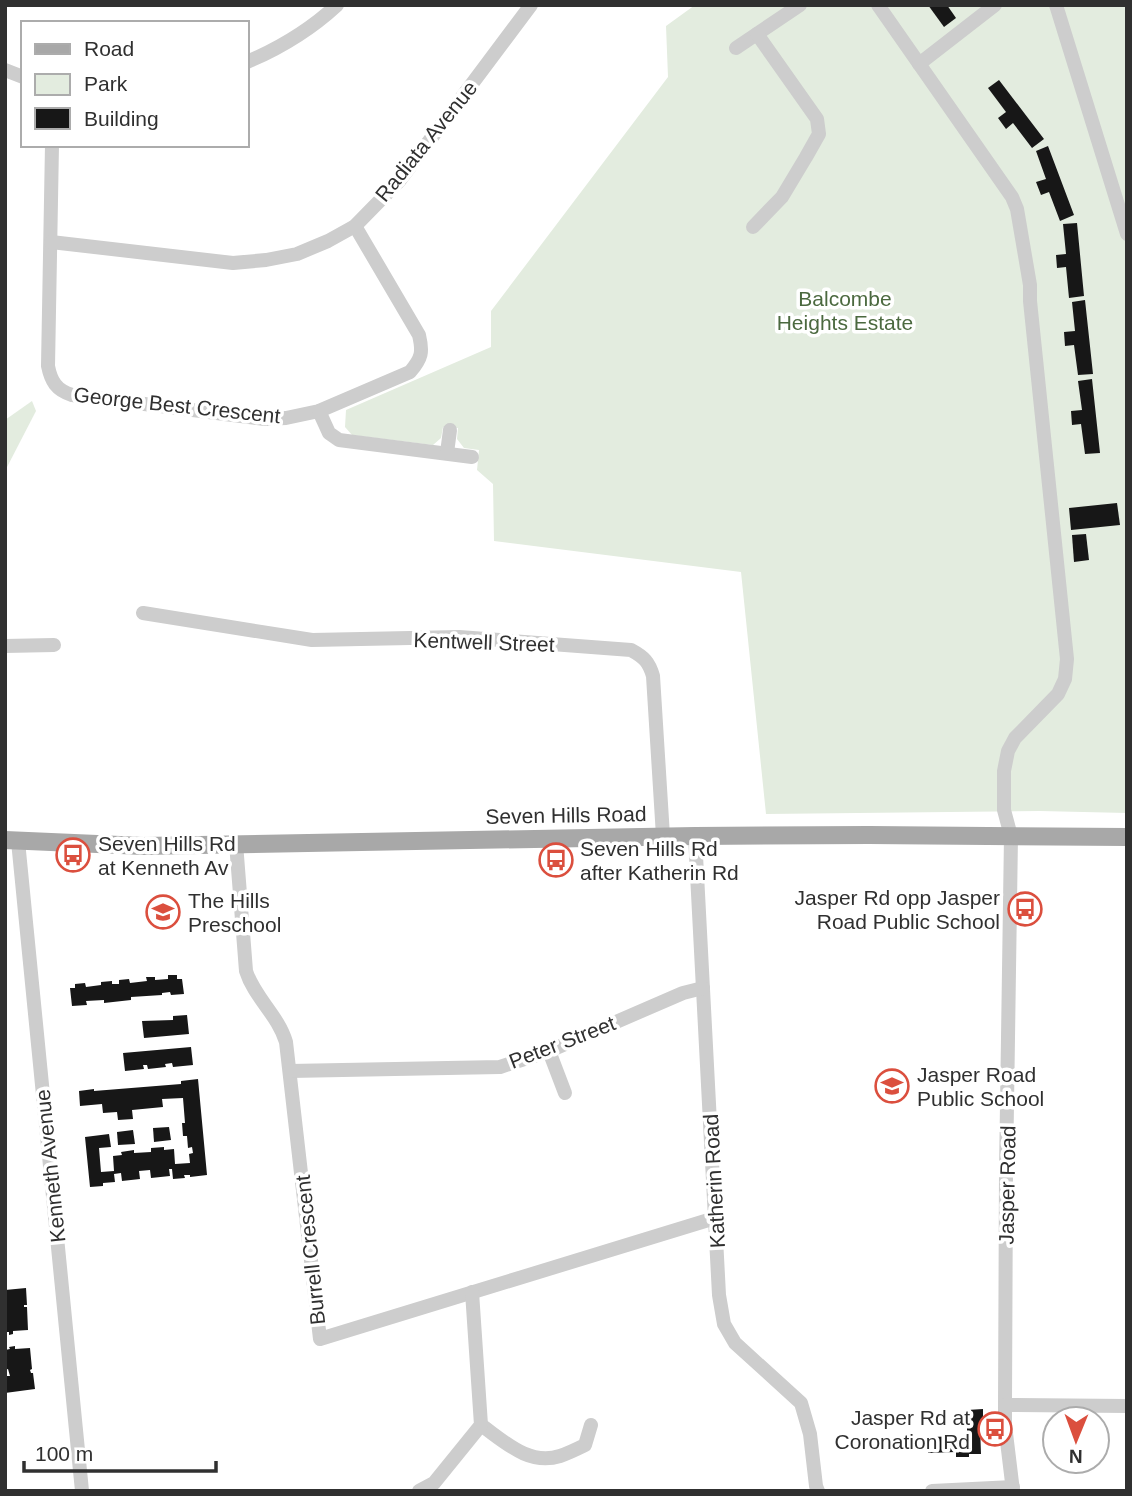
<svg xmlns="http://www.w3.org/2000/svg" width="1132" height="1496" viewBox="0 0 1132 1496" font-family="Arial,sans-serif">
<rect width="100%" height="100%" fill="#fff"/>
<g fill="#e3ecdf">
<path d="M695,5h432v808l-87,-2 -274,3 -25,-242 -247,-31 -1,-57 -16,-14 2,-20 -15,-2 -7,-9 1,-11 -15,-1 -2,11 -8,7 -81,-10 -7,-8 1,-17 145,-63v-36l177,-234 -2,-51z"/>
<path d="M32,401l4,10 -31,60v-51z"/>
</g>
<g fill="#171717">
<path d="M928,5h19l9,13 -12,9z"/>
<path d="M999,80l45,59 -12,9 -19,-25 -7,6 -8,-11 8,-6 -18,-24z"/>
<path d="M1048,146l26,69 -14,6 -11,-29 -8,3 -5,-13 10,-3 -10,-28z"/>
<path d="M1077,223l7,73 -15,2 -3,-31 -9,1 -1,-13 10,-1 -3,-30z"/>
<path d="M1085,300l8,74 -15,1 -4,-30 -9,1 -1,-14 11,-1 -3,-29z"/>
<path d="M1092,379l8,74 -15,1 -4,-30 -9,1 -1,-14 11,-1 -4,-29z"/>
<path d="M1117,503l3,22 -49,5 -2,-22z"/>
<path d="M1086,534l3,26 -15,2 -2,-27z"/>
<path d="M168,975h9v4h5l2,15 -13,1 -1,-3 -8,1v2l-31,2v3l-27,3v-3l-18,1 1,4 -15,1 -2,-18h5v-4l10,-1 1,4 15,-2v-3l11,-1v3h7v-4l10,-1 1,4 17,-2 -1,-4h9v3l13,-1z"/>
<path d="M187,1015l2,19 -45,4 -2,-17 31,-1v-4z"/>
<path d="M191,1047l2,18 -20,2 -1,-4 -7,1 1,3 -18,2 -1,-4h-4l1,4 -19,2 -2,-18z"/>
<path d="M198,1079l9,96 -17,2v-2h-6l1,3 -12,1 -1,-10h-3l1,7 -19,2 -1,-8 -11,1 1,8 -18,2 -1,-8 -7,1 1,8 -12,1v3l-13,1 -5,-50 24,-3 2,13 -12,1 2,24 13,-1 -1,-15 9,-1 -1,-3 13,-2v3l17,-1v-4l13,-1v3l10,-1 1,15 15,-1 -1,-9 4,-1 -1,-6 -4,1 -1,-12h-4l-1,-13h3l-2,-25 -21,1 1,8 -31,3 1,9 -15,1 -1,-8 -14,1 -1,-9 -22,2 -1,-15 15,-2v2l87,-7v-3z"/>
<path d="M169,1127l2,13 -17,2 -1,-14z"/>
<path d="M133,1130l2,14 -17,1 -1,-13z"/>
<path d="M26,1288l1,17h-3v2h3l1,23 -15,1v3l-4,1v-3h-4v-42z"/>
<path d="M15,1346v3l15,-1 2,21 -2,1 1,3h2l2,16 -30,4v-17h5l-2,-7 -3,1v-20l5,-1 -1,-2z"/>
<path d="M983,1409v17h-3l1,28h-12v3h-13v-5l-28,1v-16l39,-1v-26z"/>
</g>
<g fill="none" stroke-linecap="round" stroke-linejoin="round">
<g stroke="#cdcdcd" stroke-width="14">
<path d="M878,5l134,192 5,12 13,76v16l37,358 -2,20 -7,15 -43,44 -7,13 -4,20v39l7,26 -5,336 -1,233v20l8,66"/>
<path d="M1056,5l71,229"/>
<path d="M736,48l64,-43"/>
<path d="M247,62c33,-14 63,-32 90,-57"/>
<path d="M919,64l76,-59"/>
<path d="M5,70l18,7"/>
<path d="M52,145l-4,221c3,15 8,24 24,29l193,24 21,-1 33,-7 91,-39c12,-14 13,-20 9,-37l-64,-109"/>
<path d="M753,227l29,-30 24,-40 13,-23 -2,-15 -60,-85"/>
<path d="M51,242l182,21 33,-3 31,-6 31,-13 27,-15 45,-46 131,-175"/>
<path d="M319,411l10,22 10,7 133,17"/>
<path d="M447,453l3,-23"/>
<path d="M143,613l169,27 147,-3 172,13c13,7 18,12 22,26l10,160"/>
<path d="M5,646l49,-1"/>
<path d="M695,836l24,459 5,29 11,19 66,60 9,31 6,52 2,5"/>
<path d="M18,841l64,650"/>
<path d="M236,843l10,128c8,26 32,44 40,71l34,297 395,-121"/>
<path d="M549,1051l16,42"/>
<path d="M290,1071l210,-4 49,-16 134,-58 20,-5"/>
<path d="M1005,1405l122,1"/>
<path d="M481,1425c24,17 48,41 79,31 9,-3 17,-7 25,-11l6,-20"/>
<path d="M419,1491l15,-8 47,-58 -9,-133"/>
<path d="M932,1491l81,-4"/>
</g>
<path stroke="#a8a8a8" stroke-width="18" d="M5,840l138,6 552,-10 174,-1 258,2"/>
</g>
<defs>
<symbol id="bus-ring" viewBox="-11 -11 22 22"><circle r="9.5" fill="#fff" stroke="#db4f3e" stroke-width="1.5"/><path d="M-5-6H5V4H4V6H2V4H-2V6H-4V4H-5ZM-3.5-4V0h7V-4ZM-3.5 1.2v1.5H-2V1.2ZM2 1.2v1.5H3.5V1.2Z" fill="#db4f3e"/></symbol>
<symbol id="school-ring" viewBox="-11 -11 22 22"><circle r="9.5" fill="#fff" stroke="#db4f3e" stroke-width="1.5"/><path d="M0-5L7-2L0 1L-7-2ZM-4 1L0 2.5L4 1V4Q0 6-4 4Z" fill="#db4f3e"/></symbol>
</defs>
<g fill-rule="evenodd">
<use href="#bus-ring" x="54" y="836" width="38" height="38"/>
<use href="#bus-ring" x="537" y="841" width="38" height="38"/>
<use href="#bus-ring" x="1006" y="890" width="38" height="38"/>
<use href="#school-ring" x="144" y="893" width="38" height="38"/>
<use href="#school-ring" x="873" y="1067" width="38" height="38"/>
<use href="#bus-ring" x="976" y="1410" width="38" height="38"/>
</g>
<g text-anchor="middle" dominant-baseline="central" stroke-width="7" stroke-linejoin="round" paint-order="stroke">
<g font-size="21" fill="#303030" stroke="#fff">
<text transform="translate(426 141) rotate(-51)">Radiata Avenue</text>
<text transform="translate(177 405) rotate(6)">George Best Crescent</text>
<text transform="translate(484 642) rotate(2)">Kentwell Street</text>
<text transform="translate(566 815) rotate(-1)">Seven Hills Road</text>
<text transform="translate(562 1042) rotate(-21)">Peter Street</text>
<text transform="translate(50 1166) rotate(-96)">Kenneth Avenue</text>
<text transform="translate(714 1181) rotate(-93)">Katherin Road</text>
<text transform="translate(1007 1185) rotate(-89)">Jasper Road</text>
<text transform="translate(310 1250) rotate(-96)">Burrell Crescent</text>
</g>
<g font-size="21" fill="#4b693f" stroke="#fff">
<text x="845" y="298">Balcombe<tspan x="845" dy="24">Heights Estate</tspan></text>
</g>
<g font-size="21" fill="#303030" stroke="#fff" text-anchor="start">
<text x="98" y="843">Seven Hills Rd<tspan x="98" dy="24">at Kenneth Av</tspan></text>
<text x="580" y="848">Seven Hills Rd<tspan x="580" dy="24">after Katherin Rd</tspan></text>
<text x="1000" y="897" text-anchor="end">Jasper Rd opp Jasper<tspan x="1000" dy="24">Road Public School</tspan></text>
<text x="188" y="900">The Hills<tspan x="188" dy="24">Preschool</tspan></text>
<text x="917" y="1074">Jasper Road<tspan x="917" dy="24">Public School</tspan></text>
<text x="970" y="1417" text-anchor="end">Jasper Rd at<tspan x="970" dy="24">Coronation Rd</tspan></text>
</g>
</g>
<rect width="1132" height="1496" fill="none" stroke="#303030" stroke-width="14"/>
<rect x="21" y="21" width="228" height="126" fill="#ffffff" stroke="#acacac" stroke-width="2"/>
<rect x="35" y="44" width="35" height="10" fill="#a8a8a8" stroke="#acacac" stroke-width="2"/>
<text x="84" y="56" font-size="21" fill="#303030">Road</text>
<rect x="35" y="74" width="35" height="21" fill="#e3ecdf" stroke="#acacac" stroke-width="2"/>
<text x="84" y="91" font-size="21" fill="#303030">Park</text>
<rect x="35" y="108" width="35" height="21" fill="#171717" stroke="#acacac" stroke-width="2"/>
<text x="84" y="126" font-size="21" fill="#303030">Building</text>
<g transform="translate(1076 1440) rotate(181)"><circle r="33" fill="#ffffff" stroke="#acacac" stroke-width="2"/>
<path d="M0-5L12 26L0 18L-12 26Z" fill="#db4f3e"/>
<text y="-10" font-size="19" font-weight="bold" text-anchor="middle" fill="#303030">N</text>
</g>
<path d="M24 1461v10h192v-10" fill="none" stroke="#303030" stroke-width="3.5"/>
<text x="35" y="1461" font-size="21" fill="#303030" stroke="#ffffff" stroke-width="5" paint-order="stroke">100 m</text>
</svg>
